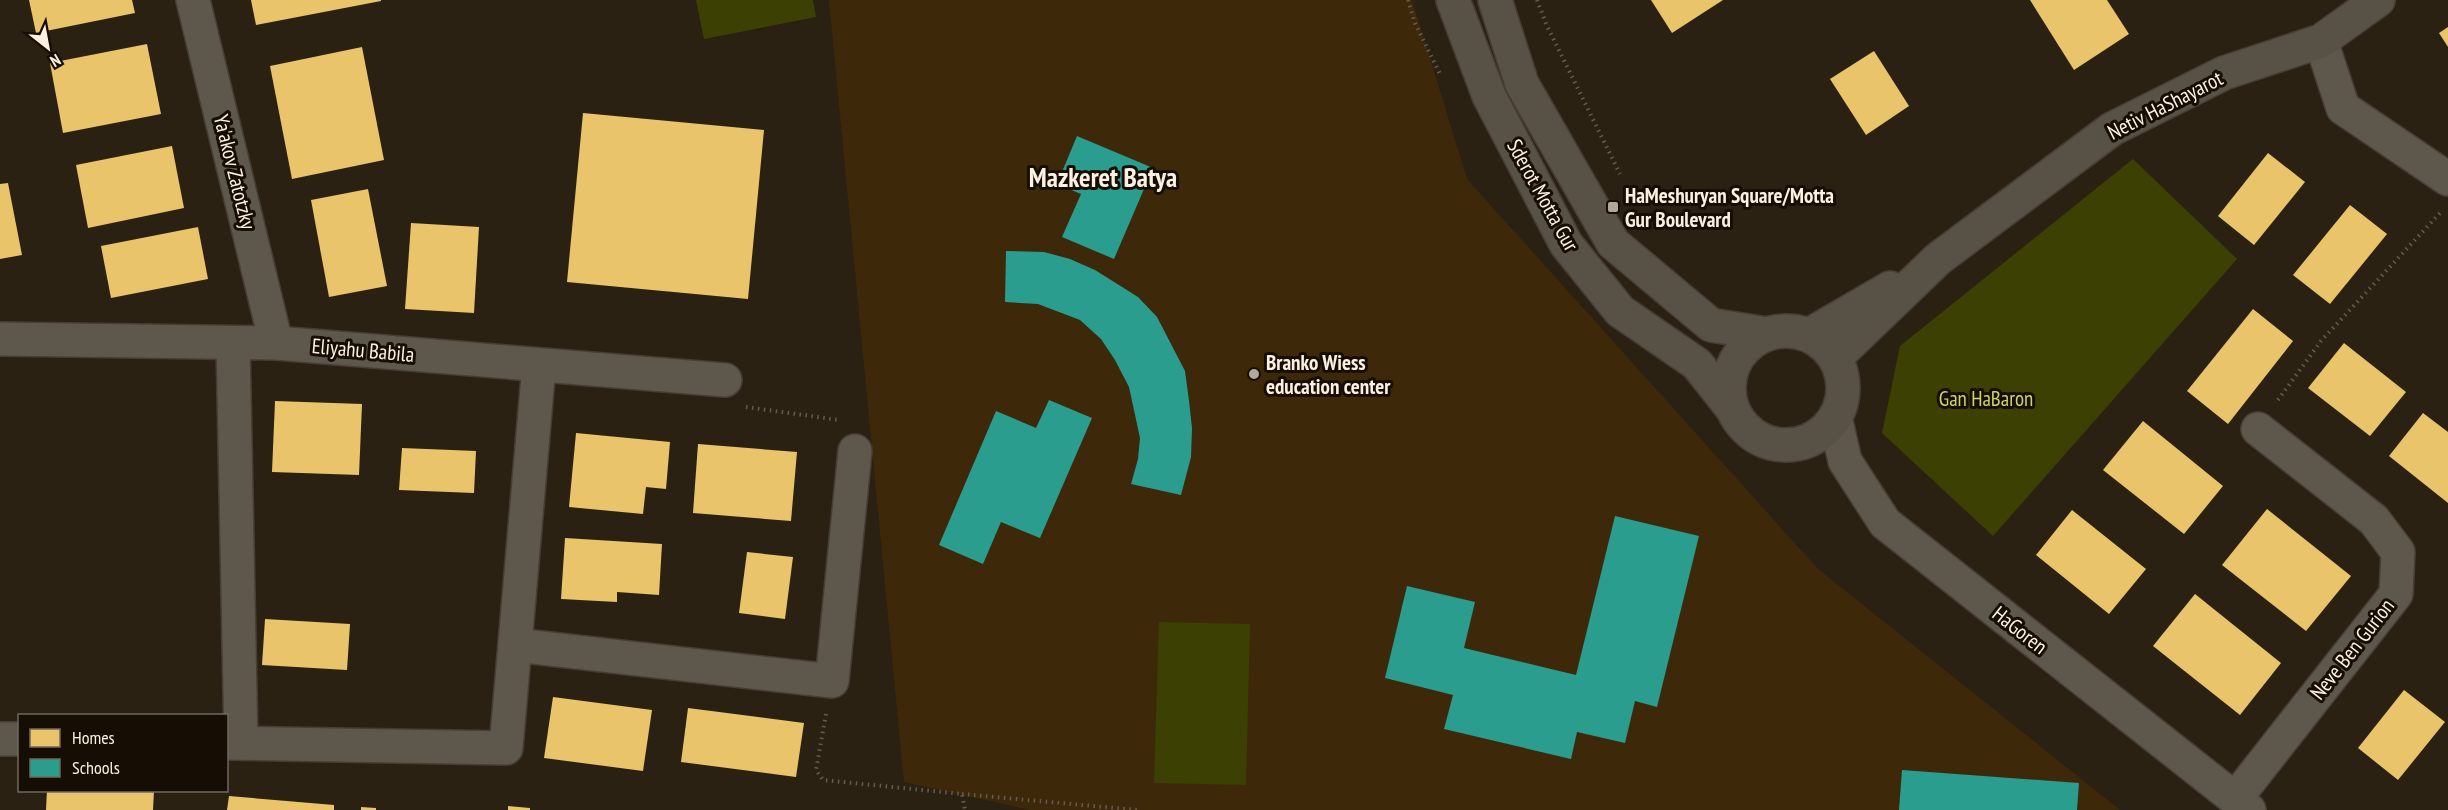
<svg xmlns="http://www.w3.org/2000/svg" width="2448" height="810" viewBox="0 0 2448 810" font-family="'PT Sans Narrow',sans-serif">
<rect width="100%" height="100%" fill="#2b2113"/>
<path fill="#3d2909" d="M829,0h583l55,179 351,390 302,241h-1090l-126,-28z"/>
<g fill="#3c4003">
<path d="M696,0h117l3,17 -112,22z"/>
<path d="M2133,159l104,100 -244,277 -111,-103 18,-87z"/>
<path d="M1159,622l91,2 -4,161 -92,-2z"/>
</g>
<g fill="#e9c46a">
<path d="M29,0h103l3,13 -99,20z"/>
<path d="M251,0h130v1l-125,24z"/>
<path d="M1651,0h72l-51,33z"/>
<path d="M2030,0h77l22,34 -55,36z"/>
<path d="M2448,27v20l-9,-14z"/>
<path d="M147,44l14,70 -98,19 -13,-70z"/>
<path d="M362,47l22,113 -92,19 -22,-113z"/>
<path d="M1874,51l35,55 -43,29 -36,-56z"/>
<path d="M583,113l181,17 -16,169 -181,-17z"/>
<path d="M172,146l12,62 -96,20 -12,-63z"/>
<path d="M2268,153l37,29 -51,63 -36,-29z"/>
<path d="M8,183l14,72 -22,4v-75z"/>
<path d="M368,189l19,97 -58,11 -18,-97z"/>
<path d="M2350,205l37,29 -57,70 -37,-29z"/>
<path d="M411,223l68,4 -5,86 -69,-4z"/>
<path d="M198,227l10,52 -97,19 -10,-52z"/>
<path d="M2253,309l40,32 -65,83 -41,-33z"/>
<path d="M2344,343l62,49 -36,44 -62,-48z"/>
<path d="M275,401l87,3 -3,71 -87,-3z"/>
<path d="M2423,413l25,19v71l-59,-47z"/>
<path d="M2143,421l80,65 -39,48 -81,-64z"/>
<path d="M576,433l94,9 -4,47 -20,-2 -3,27 -74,-7z"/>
<path d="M698,444l99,8 -6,69 -98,-8z"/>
<path d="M402,448l74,3 -2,42 -75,-3z"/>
<path d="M2267,509l84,67 -45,55 -84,-66z"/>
<path d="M2072,510l74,59 -37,45 -73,-59z"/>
<path d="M565,538l97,6 -3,51 -42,-3v10l-56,-3z"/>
<path d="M747,552l46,5 -8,62 -46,-6z"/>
<path d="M2195,594l86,69 -41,52 -87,-69z"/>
<path d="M265,619l85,5 -3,46 -85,-5z"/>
<path d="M2404,690l41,32 -47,58 -40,-32z"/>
<path d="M553,697l99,13 -9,61 -99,-13z"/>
<path d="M688,708l116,15 -8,54 -115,-15z"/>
<path d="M47,790h107l-1,20h-107z"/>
<path d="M229,796l105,9v5h-107z"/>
<path d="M508,806l22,2v2h-22z"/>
<path d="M361,807l15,1v2h-15z"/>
</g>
<g fill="#2a9d8f">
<path d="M1077,136l76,32 -39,91 -52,-22 19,-43 -24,-10z"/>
<path d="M1006,251l38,1 26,7 25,11 43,27 19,20 28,54 4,30 3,27 -1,29 -10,38 -50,-11 7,-25 2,-21 -11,-51 -14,-27 -14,-21 -21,-19 -42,-16 -33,-2z"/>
<path d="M1049,400l43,18 -52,120 -39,-16 -18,42 -44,-19 57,-134 40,17z"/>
<path d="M1615,516l84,20 -42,171 -22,-6 -10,42 -48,-11 -6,27 -127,-30 9,-34 -68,-17 22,-92 68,16 -11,46 112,27z"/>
<path d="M1902,770l177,13 -2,27h-178z"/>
</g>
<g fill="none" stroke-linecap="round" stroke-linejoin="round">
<defs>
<g id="street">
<path d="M193,0l83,343"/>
<path d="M2321,41l22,67 105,71"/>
<path d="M0,339l276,4 449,37"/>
<path d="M233,343l8,400"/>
<path d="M1835,417l10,44 40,62 364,287"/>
<path d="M515,645l317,36 23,-230"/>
<path d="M0,739h20"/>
<path d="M226,743l280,5 33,-383"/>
<path d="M2235,799l161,-205 2,-42 -24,-32 -116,-91"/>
</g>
<g id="secondary">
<path d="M1453,0l36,96 77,148 54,67 77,53 34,43"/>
<path d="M1495,0l27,84 91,159 98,82 56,9"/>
<circle cx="1786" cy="388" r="57"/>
<path d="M1809,335l81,-47"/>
<path d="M1835,358l103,-99 174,-130 112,-56 97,-32 57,-41"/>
</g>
</defs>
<use href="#street" stroke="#463d34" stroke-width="36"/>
<use href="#secondary" stroke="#463d34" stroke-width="36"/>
<g stroke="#635c53" stroke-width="4" stroke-dasharray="1.5 4.5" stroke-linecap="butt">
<path d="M1408,0l7,23 25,51"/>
<path d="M1537,0l10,26 73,148"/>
<path d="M2278,400l43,-59 119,-128"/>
<path d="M746,407l93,13"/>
<path d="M826,714l-10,56 7,10 139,14 3,16"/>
<path d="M962,794l175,16"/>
</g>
<use href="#street" stroke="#5e574c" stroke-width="33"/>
<use href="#secondary" stroke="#585145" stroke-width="33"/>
</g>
<g fill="#b3a898" stroke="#160e05" stroke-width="2">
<rect x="1607" y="201" width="12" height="12" rx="3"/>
<circle cx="1254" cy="374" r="6"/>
</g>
<g text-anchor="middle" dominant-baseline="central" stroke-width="6" stroke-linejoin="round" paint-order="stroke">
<g font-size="21" fill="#fcf0e0" stroke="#160e05">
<text transform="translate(2165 105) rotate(-27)">Netiv HaShayarot</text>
<text transform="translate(235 172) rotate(76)">Ya'akov Zatotzky</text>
<text transform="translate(1543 195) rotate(61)">Sderot Motta Gur</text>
<text transform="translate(363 350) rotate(5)">Eliyahu Babila</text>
<text transform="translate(2020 630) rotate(38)">HaGoren</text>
<text transform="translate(2352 649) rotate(-52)">Neve Ben Gurion</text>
</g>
<g font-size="21" font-weight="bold" fill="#fcf0e0" stroke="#160e05" text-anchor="start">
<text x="1625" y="195">HaMeshuryan Square/Motta<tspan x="1625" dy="24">Gur Boulevard</tspan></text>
<text x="1266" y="362">Branko Wiess<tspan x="1266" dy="24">education center</tspan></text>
</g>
<g font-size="21" fill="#c9d862" stroke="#160e05">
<text x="1986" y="398">Gan HaBaron</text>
</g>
<g font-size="27" font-weight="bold" fill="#fcf0e0" stroke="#160e05">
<text x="1103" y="177">Mazkeret Batya</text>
</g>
</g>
<rect x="18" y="714" width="210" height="78" fill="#160e05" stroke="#72685d" stroke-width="1.5"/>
<rect x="30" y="729" width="30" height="18" fill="#e9c46a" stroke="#72685d" stroke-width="1.5"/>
<text x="72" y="744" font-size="18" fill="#fcf0e0">Homes</text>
<rect x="30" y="759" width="30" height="18" fill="#2a9d8f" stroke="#72685d" stroke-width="1.5"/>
<text x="72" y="774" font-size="18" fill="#fcf0e0">Schools</text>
<g transform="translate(48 48) rotate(149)" stroke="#160e05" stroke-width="4.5" paint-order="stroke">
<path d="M0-4.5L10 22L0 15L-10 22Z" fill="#fcf0e0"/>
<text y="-9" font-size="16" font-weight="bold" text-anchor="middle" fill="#fcf0e0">N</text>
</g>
</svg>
